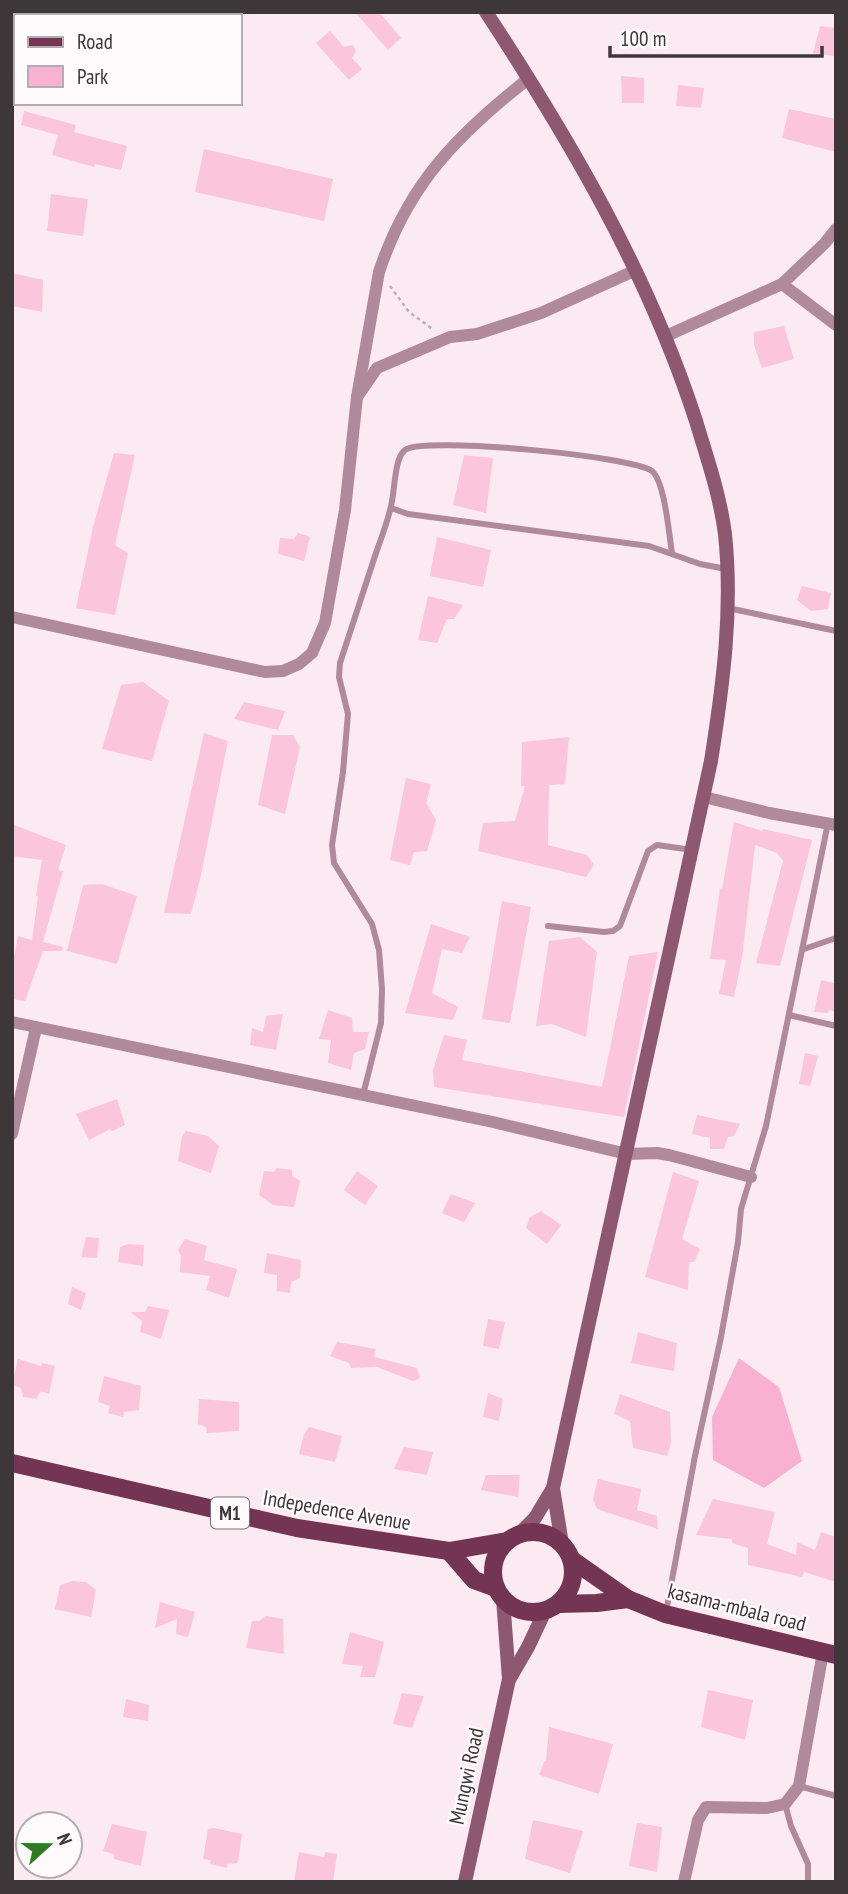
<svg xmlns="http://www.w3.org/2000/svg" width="848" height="1894" viewBox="0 0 848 1894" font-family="'PT Sans Narrow',sans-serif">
<rect width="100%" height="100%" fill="#fbeaf1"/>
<path fill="#f8b1d0" d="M739,1358l40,29 23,74 -38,27 -51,-28 -1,-43z"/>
<g fill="#fbc5dc">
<path d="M355,12h24l22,26 -13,12z"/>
<path d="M820,26l16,2 -2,28 -21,-3z"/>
<path d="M330,31l14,16 9,-2 3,7 -4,6 10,11 -13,11 -33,-37z"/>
<path d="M621,76l23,2v25h-22z"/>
<path d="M678,85l26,3 -3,20 -25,-2z"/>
<path d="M789,109l47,10v33l-54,-14z"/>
<path d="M24,111l52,14 -2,7 53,14 -6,24 -26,-6 -1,3 -42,-12 6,-20 -37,-10z"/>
<path d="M204,149l129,30 -9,42 -129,-29z"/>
<path d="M51,194l37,5 -5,37 -36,-5z"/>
<path d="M12,273l31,7 -1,32 -30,-6z"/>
<path d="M784,326l10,33 -32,9 -8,-23v-13z"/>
<path d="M114,453l21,2 -20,90 13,8 -13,62 -39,-7 17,-81z"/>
<path d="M464,455l29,3 -7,55 -33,-8z"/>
<path d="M298,533l12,4 -6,24 -26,-7 2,-16 14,1z"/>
<path d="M437,537l54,13 -8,37 -53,-11z"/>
<path d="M802,586l29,7 -3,16 -17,2 -14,-11z"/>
<path d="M428,596l35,9 -9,14h-7l-10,24 -19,-3z"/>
<path d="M143,682l26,19 -17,60 -50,-12 19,-64z"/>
<path d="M244,702l41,9 -7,19 -44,-11z"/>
<path d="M204,733l24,8 -27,134 -10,39 -27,-1z"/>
<path d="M272,735h21l7,12 -15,67 -27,-9z"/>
<path d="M569,737l-4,47 -16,1 -1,60 39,10 7,10 -8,12 -108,-26 5,-28 32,-2 10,-35h-4l1,-44z"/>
<path d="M406,778l25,6 -5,19 10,17 -9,31 -13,1 -4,13 -20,-5z"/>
<path d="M734,822l28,9 1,-2 49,11 -32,126 -24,-3 27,-102 -6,-8 -22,-8 -13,113 -8,39 -15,-3 7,-34 -16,-1 10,-71 2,1z"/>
<path d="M12,824l54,21 -8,25 5,1 -20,71 20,5 -1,4h-19l-18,50 -13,-2v-31l6,-32 14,4 6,-43 -2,-2 6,-35 -30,-4z"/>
<path d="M102,884l35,12 -20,68 -50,-13 16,-66z"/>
<path d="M502,901l29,6 -21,116 -28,-4z"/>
<path d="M431,924l39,13 -8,16 -20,-4 -10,44 26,14 -5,13 -48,-7z"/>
<path d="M580,937l17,15 -11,85 -34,-13 -16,2 13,-85z"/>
<path d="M658,952l-34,165 -190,-30 -1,-17 11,-35 23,5 -5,20 140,27 27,-131z"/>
<path d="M821,980l15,4v28l-7,-2 -1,3 -14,-1z"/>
<path d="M328,1010l24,8 1,14h16l-4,17 -11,4 -3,17 -23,-7 3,-23 -12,-1z"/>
<path d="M283,1014l-7,36 -26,-5 2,-17 11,4 3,-16z"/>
<path d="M805,1053l13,3 -8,30 -11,-2z"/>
<path d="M117,1099l8,26 -13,6 -2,-2 -21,11 -13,-26z"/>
<path d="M697,1115l43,9 -6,12 -6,1 -4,12h-14v-11l-18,-4z"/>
<path d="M186,1131l22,5 11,10 -8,27 -33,-12 4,-24z"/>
<path d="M277,1168l15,2v6l8,5 -6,26 -21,-2 -14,-10 5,-24 10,1z"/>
<path d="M357,1171l21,15 -13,19 -21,-15z"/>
<path d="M673,1172l26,9 -17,58 18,10 -6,13h-5l-1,28 -43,-13z"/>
<path d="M451,1194l24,9 -11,19 -22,-9z"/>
<path d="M541,1211l20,14 -14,19 -21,-16 4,-11z"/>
<path d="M86,1237l13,1 -2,20 -16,-1z"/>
<path d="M185,1239l22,7 -3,14 33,9 -8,29 -23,-8 4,-14 -30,-4 1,-16 -3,-6z"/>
<path d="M128,1244l16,1 -1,21 -25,-4 2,-15z"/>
<path d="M267,1253l34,7 -1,18 -9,4 -1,11 -13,-2v-16l-13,-2z"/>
<path d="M72,1287l14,6 -5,17 -13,-6z"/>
<path d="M148,1306l21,4 -8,29 -21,-7 2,-11 -12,-9h15z"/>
<path d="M488,1319l17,3 -6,27 -16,-3z"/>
<path d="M638,1332l39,11 -3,28 -43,-8z"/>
<path d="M337,1342l39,7 -2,8 43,11 3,10 -7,3 -36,-14 -26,1 -2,-5 -19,-7z"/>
<path d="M18,1359l23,7 1,-3 13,3 -6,28 -8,-3 -5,8 -13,-2 -2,-9 -9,-3z"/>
<path d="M104,1376l37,10 -2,24 -15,2 -1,5 -15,-4 2,-7 -12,-4z"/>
<path d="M488,1393l15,6 -4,22 -16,-4z"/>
<path d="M620,1394l50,18 1,30 -4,14 -34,-8 -3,-27 -16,-7z"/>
<path d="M199,1399l40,3v29l-32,2 -1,-6 -8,-3z"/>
<path d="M309,1427l33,9 -7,26 -36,-8 5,-20z"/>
<path d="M404,1447l29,5 -6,23 -33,-6z"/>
<path d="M486,1475h34l-2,22 -37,-7z"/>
<path d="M598,1479l43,10 -4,21 20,6 1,13 -61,-20 -4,-10z"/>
<path d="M713,1499l62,13 -8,32 29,11 1,-13 18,8 6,-18 15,5v45l-32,-10 -2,5 -54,-12v-17l-16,-5v-4l-36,-4z"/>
<path d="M73,1581l13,1 10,8 -5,27 -36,-8 5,-24z"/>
<path d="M160,1602l35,10 -7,25 -12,-3 1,-15 -22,9z"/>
<path d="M266,1616l17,3 1,35 -38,-6 6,-27h7z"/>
<path d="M350,1632l34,10 -9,35h-15l3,-11 -21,-2z"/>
<path d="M708,1690l45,10 -8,40 -44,-13z"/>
<path d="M402,1693l22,3 -12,32 -19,-4z"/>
<path d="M126,1699l23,6 -1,16 -25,-4z"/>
<path d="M549,1727l64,17 -14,50 -60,-19 5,-13 2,-1z"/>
<path d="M533,1820l50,11 -13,42 -45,-14z"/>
<path d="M637,1823l25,4 -5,45 -28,-6z"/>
<path d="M112,1824l35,8 -6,34 -27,-7v-5l-11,-3z"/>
<path d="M214,1828l28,6 -4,29 -11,1v4l-17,-4 1,-4 -8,-1 5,-30z"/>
<path d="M299,1852l25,5 1,-5 12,2 -4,28h-39z"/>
</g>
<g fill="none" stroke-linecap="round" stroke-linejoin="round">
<path stroke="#bdafb5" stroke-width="2.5" stroke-dasharray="3.5 3.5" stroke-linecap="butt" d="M390,286l19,26 25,18"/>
<g stroke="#b0899a" stroke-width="6">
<path d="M391,508l17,6 241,32 51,18 26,5"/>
<path d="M728,608l108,23"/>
<path d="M548,926l56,6 9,-1 7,-5 28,-75 9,-6 35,5"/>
<path d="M804,949l32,-11"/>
<path d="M789,1015l47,11"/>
<path d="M363,1095l18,-72 1,-34 -3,-39 -7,-26 -38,-61 -2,-18 11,-73 5,-58 -9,-37 1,-14c11,-34 22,-68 33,-101 6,-19 14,-37 18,-56 4,-14 3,-48 14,-56 18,-14 228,6 247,21 13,11 17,64 20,82"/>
<path d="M666,1612l29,-156 26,-119 17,-95 3,-33 25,-83 62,-303"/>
<path d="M799,1786l37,10"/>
<path d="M785,1804l6,22 17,38v18"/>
</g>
<g stroke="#b0899a" stroke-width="12">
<path d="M782,284l54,41"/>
<path d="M666,336l116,-52 43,-41 11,-14"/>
<path d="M357,397l20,-29 73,-31 27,-3 64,-21 95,-43"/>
<path d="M12,617l253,55 18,-1 16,-7 13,-11 13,-30 20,-113 12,-113 22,-125c30,-90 78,-136 150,-194"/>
<path d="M704,797l65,16 67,12"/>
<path d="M12,1022l481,100 134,32 30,-1 12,2 82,22"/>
<path d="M12,1134l24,-106"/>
<path d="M684,1882l14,-62 8,-13 61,1 18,-4 14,-18 24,-134"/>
</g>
<g stroke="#8e5871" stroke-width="14">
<path d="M486,12c85,130 162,261 210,409 11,37 24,74 29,113 8,76 -2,151 -14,227l-158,727 9,56"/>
<path d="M518,1535l17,-17 18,-30"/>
<path d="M510,1678l18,-31 17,-36"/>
<path d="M465,1882l44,-203 -6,-80"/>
</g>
<g stroke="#743554" stroke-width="18">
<path d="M12,1463l285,65 152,23 58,-10"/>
<circle cx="533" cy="1572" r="40"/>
<path d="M449,1551l25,29 22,8"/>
<path d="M571,1559l57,40 37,15 171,41"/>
<path d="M559,1604l38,-1 31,-4"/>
</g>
</g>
<g text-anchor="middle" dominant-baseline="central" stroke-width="5" stroke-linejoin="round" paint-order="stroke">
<rect fill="#fffbfd" stroke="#787274" stroke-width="2" x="211" y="1497.5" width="38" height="31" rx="5"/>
<g font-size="19" font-weight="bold" fill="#3e373a">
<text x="230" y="1513">M1</text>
</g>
<g font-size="21" fill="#3e373a" stroke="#fffbfd">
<text transform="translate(337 1510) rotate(10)">Indepedence Avenue</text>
<text transform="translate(737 1607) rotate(14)">kasama-mbala road</text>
<text transform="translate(466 1776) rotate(-78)">Mungwi Road</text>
</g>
</g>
<rect width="848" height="1894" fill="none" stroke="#3e373a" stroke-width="28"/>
<rect x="14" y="14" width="228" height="91" fill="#fffbfd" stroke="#b2adaf" stroke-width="2"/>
<rect x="28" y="37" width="35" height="10" fill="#743554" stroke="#b2adaf" stroke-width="2"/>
<text x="77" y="49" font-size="21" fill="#3e373a">Road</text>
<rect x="28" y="66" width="35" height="21" fill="#f8b1d0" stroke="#b2adaf" stroke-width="2"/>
<text x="77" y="84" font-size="21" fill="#3e373a">Park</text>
<g transform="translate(49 1845) rotate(69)"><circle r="33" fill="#fffbfd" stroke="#b2adaf" stroke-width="2"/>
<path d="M0-5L12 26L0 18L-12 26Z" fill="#2f7c24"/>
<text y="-10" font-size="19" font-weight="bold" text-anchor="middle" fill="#3e373a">N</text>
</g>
<path d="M610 46v10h212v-10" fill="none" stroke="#3e373a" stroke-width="3.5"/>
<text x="620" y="46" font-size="21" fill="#3e373a" stroke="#fffbfd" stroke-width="5" paint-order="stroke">100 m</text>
</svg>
